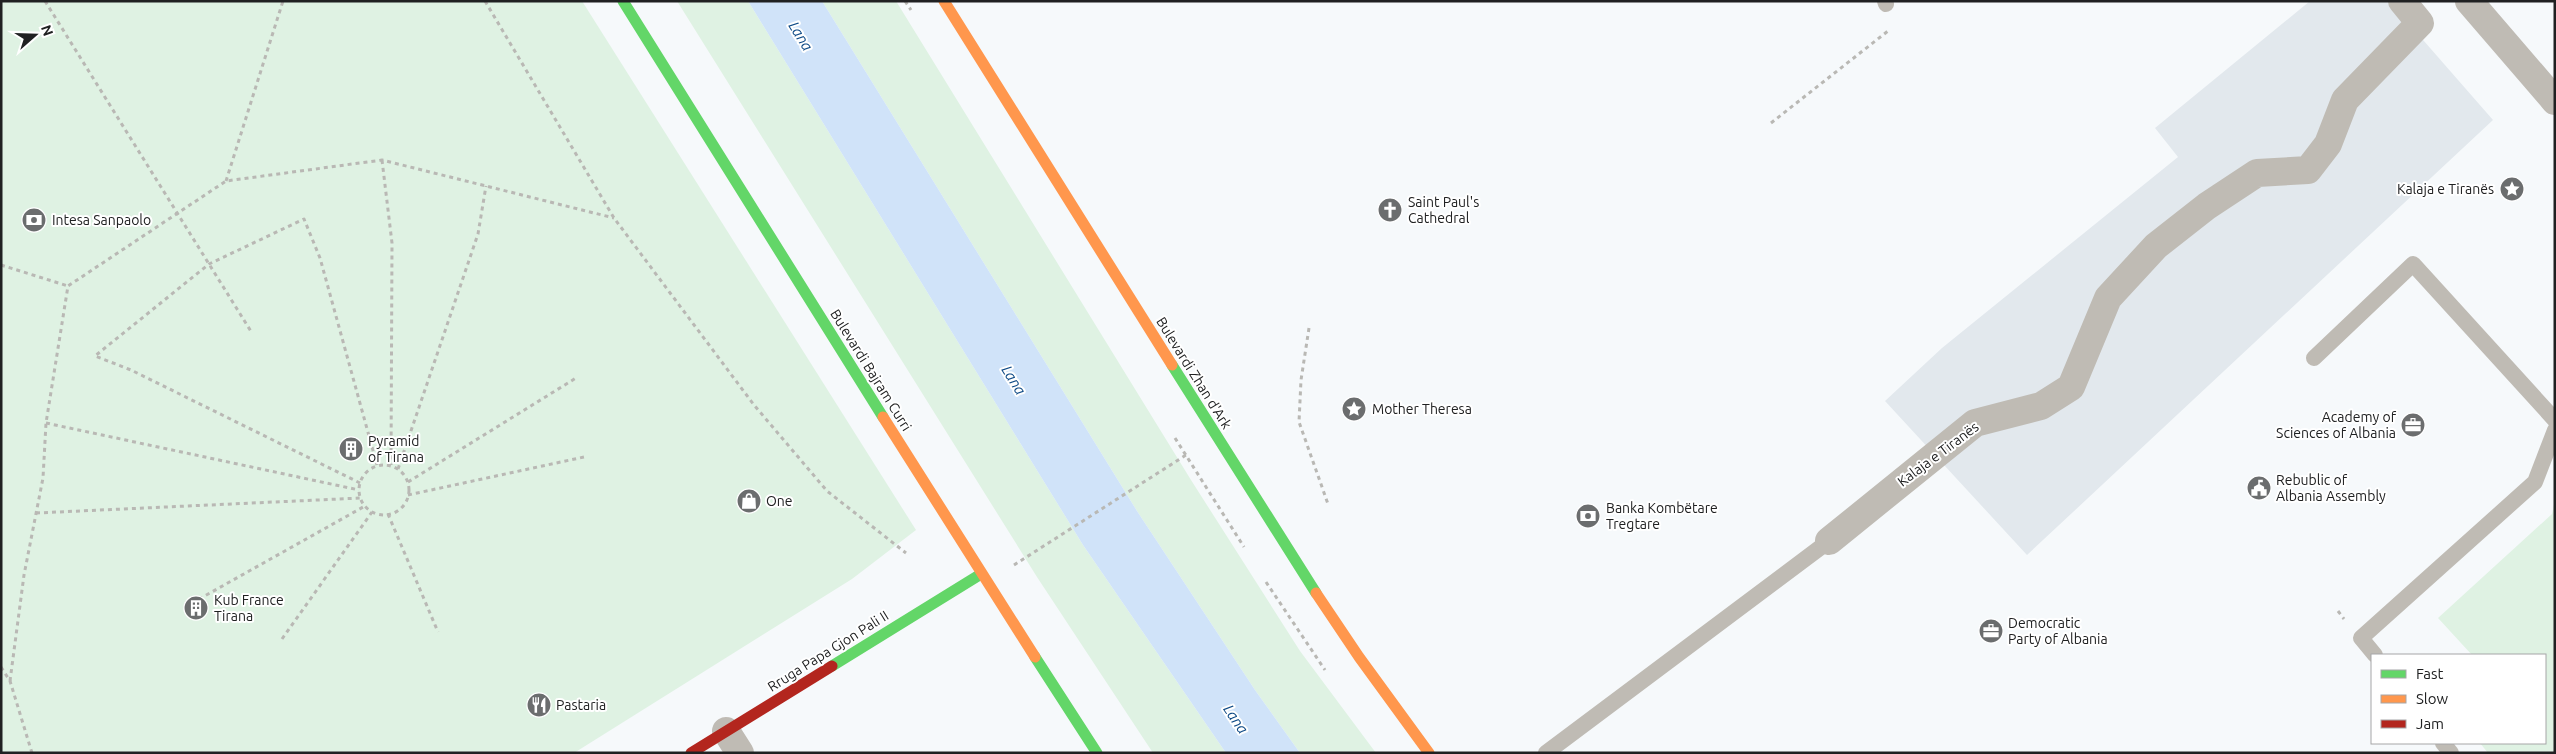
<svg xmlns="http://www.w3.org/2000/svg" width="2556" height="754" viewBox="0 0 2556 754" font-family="Ubuntu,sans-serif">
<rect width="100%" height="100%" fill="#f6f9fb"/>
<path fill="#e2e8ed" d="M2310,1h79l104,119 -466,435 -142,-154 57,-53 236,-191 -23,-29z"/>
<g fill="#dff2e3">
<path d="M1,1h581l334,529 -64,49 -278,174h-573z"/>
<path d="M677,1h71l335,544 143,208h-73l-116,-176z"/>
<path d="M822,1h74l295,479 109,171 76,102h-76l-45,-63 -118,-179z"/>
<path d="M2555,500v253h-67l-8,-10h65v-88h-73l-34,-37 114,-104z"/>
</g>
<path fill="#d0e3f9" d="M748,1h74l315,510 118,179 45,63h-74l-143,-208z"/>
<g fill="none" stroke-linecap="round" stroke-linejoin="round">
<g stroke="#b9b8b4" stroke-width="3" stroke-dasharray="4 4" stroke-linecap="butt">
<path d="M45,1l207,332"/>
<path d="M485,1l129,217 140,187 73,86 79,62"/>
<path d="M905,1l6,9"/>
<path d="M1771,123l117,-92"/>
<path d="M382,160l10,83 -1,222"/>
<path d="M226,181l57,-180"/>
<path d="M1,265l67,21"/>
<path d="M1309,328l-8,52 -2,42 29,82"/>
<path d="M46,423l313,67"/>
<path d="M1175,438l69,109"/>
<circle cx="384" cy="490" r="25"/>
<path d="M398,469l80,-235 8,-48"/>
<path d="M408,482l168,-104"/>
<path d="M360,483l-229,-113 -36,-14 114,-92 95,-45 16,39 57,207"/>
<path d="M408,495l176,-38"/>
<path d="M36,513l325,-15"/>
<path d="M388,514l50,118"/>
<path d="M1014,565l172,-110"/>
<path d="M1266,582l59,88"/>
<path d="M185,607l180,-101"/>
<path d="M2338,611l6,8"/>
<path d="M282,639l90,-127"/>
<path d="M1,667l9,14 22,72"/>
<path d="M10,681l14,-106 19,-97 3,-55 22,-137 158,-105 156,-21 232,58"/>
</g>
<g stroke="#bfbbb4" stroke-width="16">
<path d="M1885,1l1,3"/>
<path d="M2314,358l99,-94 142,156"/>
<path d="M2375,655l-14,-17 174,-156 20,-52"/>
<path d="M2443,743l8,10"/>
<path d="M1546,753l283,-212"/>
</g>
<g stroke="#bfbbb4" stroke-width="28">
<path d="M2469,1l86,100"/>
<path d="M1829,541l146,-118 66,-17 30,-19 37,-89 48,-52 51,-40 50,-33 51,-3 20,-26 17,-44 75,-77 -18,-22"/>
<path d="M726,731l14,22"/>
</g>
<g stroke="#63d668" stroke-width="11">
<path d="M623,1l260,416"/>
<path d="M1172,365l144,228"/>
<path d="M1035,657l62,96"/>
<path d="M832,666l149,-92"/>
</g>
<g stroke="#ff974d" stroke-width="11">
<path d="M944,1l228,364"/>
<path d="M883,417l152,240"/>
<path d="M1316,593l43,64 70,96"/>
</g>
<path stroke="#b3261e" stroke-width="11" d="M691,753l141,-87"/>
</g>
<defs>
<symbol id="sight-disc" viewBox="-11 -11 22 22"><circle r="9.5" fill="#6b6d6e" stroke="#fff"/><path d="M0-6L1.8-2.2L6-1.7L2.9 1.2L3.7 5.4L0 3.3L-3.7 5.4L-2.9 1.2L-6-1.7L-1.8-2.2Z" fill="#fff"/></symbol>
<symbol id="church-disc" viewBox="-11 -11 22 22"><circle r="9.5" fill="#6b6d6e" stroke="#fff"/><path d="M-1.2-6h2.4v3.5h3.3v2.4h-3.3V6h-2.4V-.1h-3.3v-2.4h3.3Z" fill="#fff"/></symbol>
<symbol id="bank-disc" viewBox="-11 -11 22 22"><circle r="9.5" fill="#6b6d6e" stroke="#fff"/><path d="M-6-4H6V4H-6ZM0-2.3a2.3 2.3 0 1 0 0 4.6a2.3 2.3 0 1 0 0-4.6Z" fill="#fff"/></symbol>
<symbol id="office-disc" viewBox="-11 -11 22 22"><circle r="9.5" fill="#6b6d6e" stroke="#fff"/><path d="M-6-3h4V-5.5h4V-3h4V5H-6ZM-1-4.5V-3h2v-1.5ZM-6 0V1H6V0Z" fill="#fff"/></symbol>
<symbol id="building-disc" viewBox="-11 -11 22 22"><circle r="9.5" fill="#6b6d6e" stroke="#fff"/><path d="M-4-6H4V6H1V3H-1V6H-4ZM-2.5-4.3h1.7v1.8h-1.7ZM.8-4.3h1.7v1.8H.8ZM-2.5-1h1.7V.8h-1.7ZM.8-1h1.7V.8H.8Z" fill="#fff"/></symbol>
<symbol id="civic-disc" viewBox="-11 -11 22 22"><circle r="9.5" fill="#6b6d6e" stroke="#fff"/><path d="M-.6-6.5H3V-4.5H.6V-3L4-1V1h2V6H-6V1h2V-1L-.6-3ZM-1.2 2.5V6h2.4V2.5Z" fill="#fff"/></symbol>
<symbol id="shop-disc" viewBox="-11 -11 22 22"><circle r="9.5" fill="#6b6d6e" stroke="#fff"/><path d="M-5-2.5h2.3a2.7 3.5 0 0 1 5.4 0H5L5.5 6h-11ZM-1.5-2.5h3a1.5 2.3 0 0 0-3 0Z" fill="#fff"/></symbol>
<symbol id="restaurant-disc" viewBox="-11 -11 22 22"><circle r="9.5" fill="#6b6d6e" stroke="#fff"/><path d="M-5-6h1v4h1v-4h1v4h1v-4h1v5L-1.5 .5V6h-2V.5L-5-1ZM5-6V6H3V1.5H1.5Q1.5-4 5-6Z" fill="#fff"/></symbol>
</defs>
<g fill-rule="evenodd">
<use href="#sight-disc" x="2498" y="175" width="28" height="28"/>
<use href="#church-disc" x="1376" y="196" width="28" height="28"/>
<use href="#bank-disc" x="20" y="206" width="28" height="28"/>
<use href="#sight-disc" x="1340" y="395" width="28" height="28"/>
<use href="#office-disc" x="2399" y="411" width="28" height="28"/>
<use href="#building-disc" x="337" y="435" width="28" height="28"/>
<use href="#civic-disc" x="2245" y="474" width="28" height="28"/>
<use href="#shop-disc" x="735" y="487" width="28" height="28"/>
<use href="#bank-disc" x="1574" y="502" width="28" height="28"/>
<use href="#building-disc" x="182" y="594" width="28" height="28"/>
<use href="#office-disc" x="1977" y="617" width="28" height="28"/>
<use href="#restaurant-disc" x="525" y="691" width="28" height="28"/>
</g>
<g text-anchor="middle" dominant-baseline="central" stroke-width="4" stroke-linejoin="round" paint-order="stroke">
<g font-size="14" fill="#202122" stroke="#fff" text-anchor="start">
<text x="2494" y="189" text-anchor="end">Kalaja e Tiranës</text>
<text x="1408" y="202">Saint Paul's<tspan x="1408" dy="16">Cathedral</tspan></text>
<text x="52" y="220">Intesa Sanpaolo</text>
<text x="1372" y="409">Mother Theresa</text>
<text x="2396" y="417" text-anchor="end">Academy of<tspan x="2396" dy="16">Sciences of Albania</tspan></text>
<text x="368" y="441">Pyramid<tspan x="368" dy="16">of Tirana</tspan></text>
<text x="2276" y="480">Rebublic of<tspan x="2276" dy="16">Albania Assembly</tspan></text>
<text x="766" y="501">One</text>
<text x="1606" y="508">Banka Kombëtare<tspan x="1606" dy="16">Tregtare</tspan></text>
<text x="214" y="600">Kub France<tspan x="214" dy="16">Tirana</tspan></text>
<text x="2008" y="623">Democratic<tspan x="2008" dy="16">Party of Albania</tspan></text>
<text x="556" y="705">Pastaria</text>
</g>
<g font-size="14" fill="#202122" stroke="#fff">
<text transform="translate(871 370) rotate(58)">Bulevardi Bajram Curri</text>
<text transform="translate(1194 373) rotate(58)">Bulevardi Zhan d'Ark</text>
<text transform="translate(1938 454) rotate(-37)">Kalaja e Tiranës</text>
<text transform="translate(828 651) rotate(-32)">Rruga Papa Gjon Pali II</text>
</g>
<g font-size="15" font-style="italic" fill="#0d4985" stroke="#fff">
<text transform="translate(801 36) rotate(58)">Lana</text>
<text transform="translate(1014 380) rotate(58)">Lana</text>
<text transform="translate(1236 719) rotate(56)">Lana</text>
</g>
</g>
<rect width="2556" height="754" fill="none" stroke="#202122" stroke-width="5"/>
<rect x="2371" y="654" width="175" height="90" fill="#ffffff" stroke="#a6a6a7"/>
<rect x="2381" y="670" width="25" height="8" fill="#63d668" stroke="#a6a6a7"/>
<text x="2416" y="679" font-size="15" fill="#202122">Fast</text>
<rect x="2381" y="695" width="25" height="8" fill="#ff974d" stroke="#a6a6a7"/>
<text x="2416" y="704" font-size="15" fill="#202122">Slow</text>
<rect x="2381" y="720" width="25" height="8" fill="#b3261e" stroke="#a6a6a7"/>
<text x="2416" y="729" font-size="15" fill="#202122">Jam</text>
<g transform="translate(35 35) rotate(70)" stroke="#ffffff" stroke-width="4" paint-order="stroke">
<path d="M0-4L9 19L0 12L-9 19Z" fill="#202122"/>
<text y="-8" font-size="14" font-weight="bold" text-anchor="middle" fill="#202122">N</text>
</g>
</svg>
